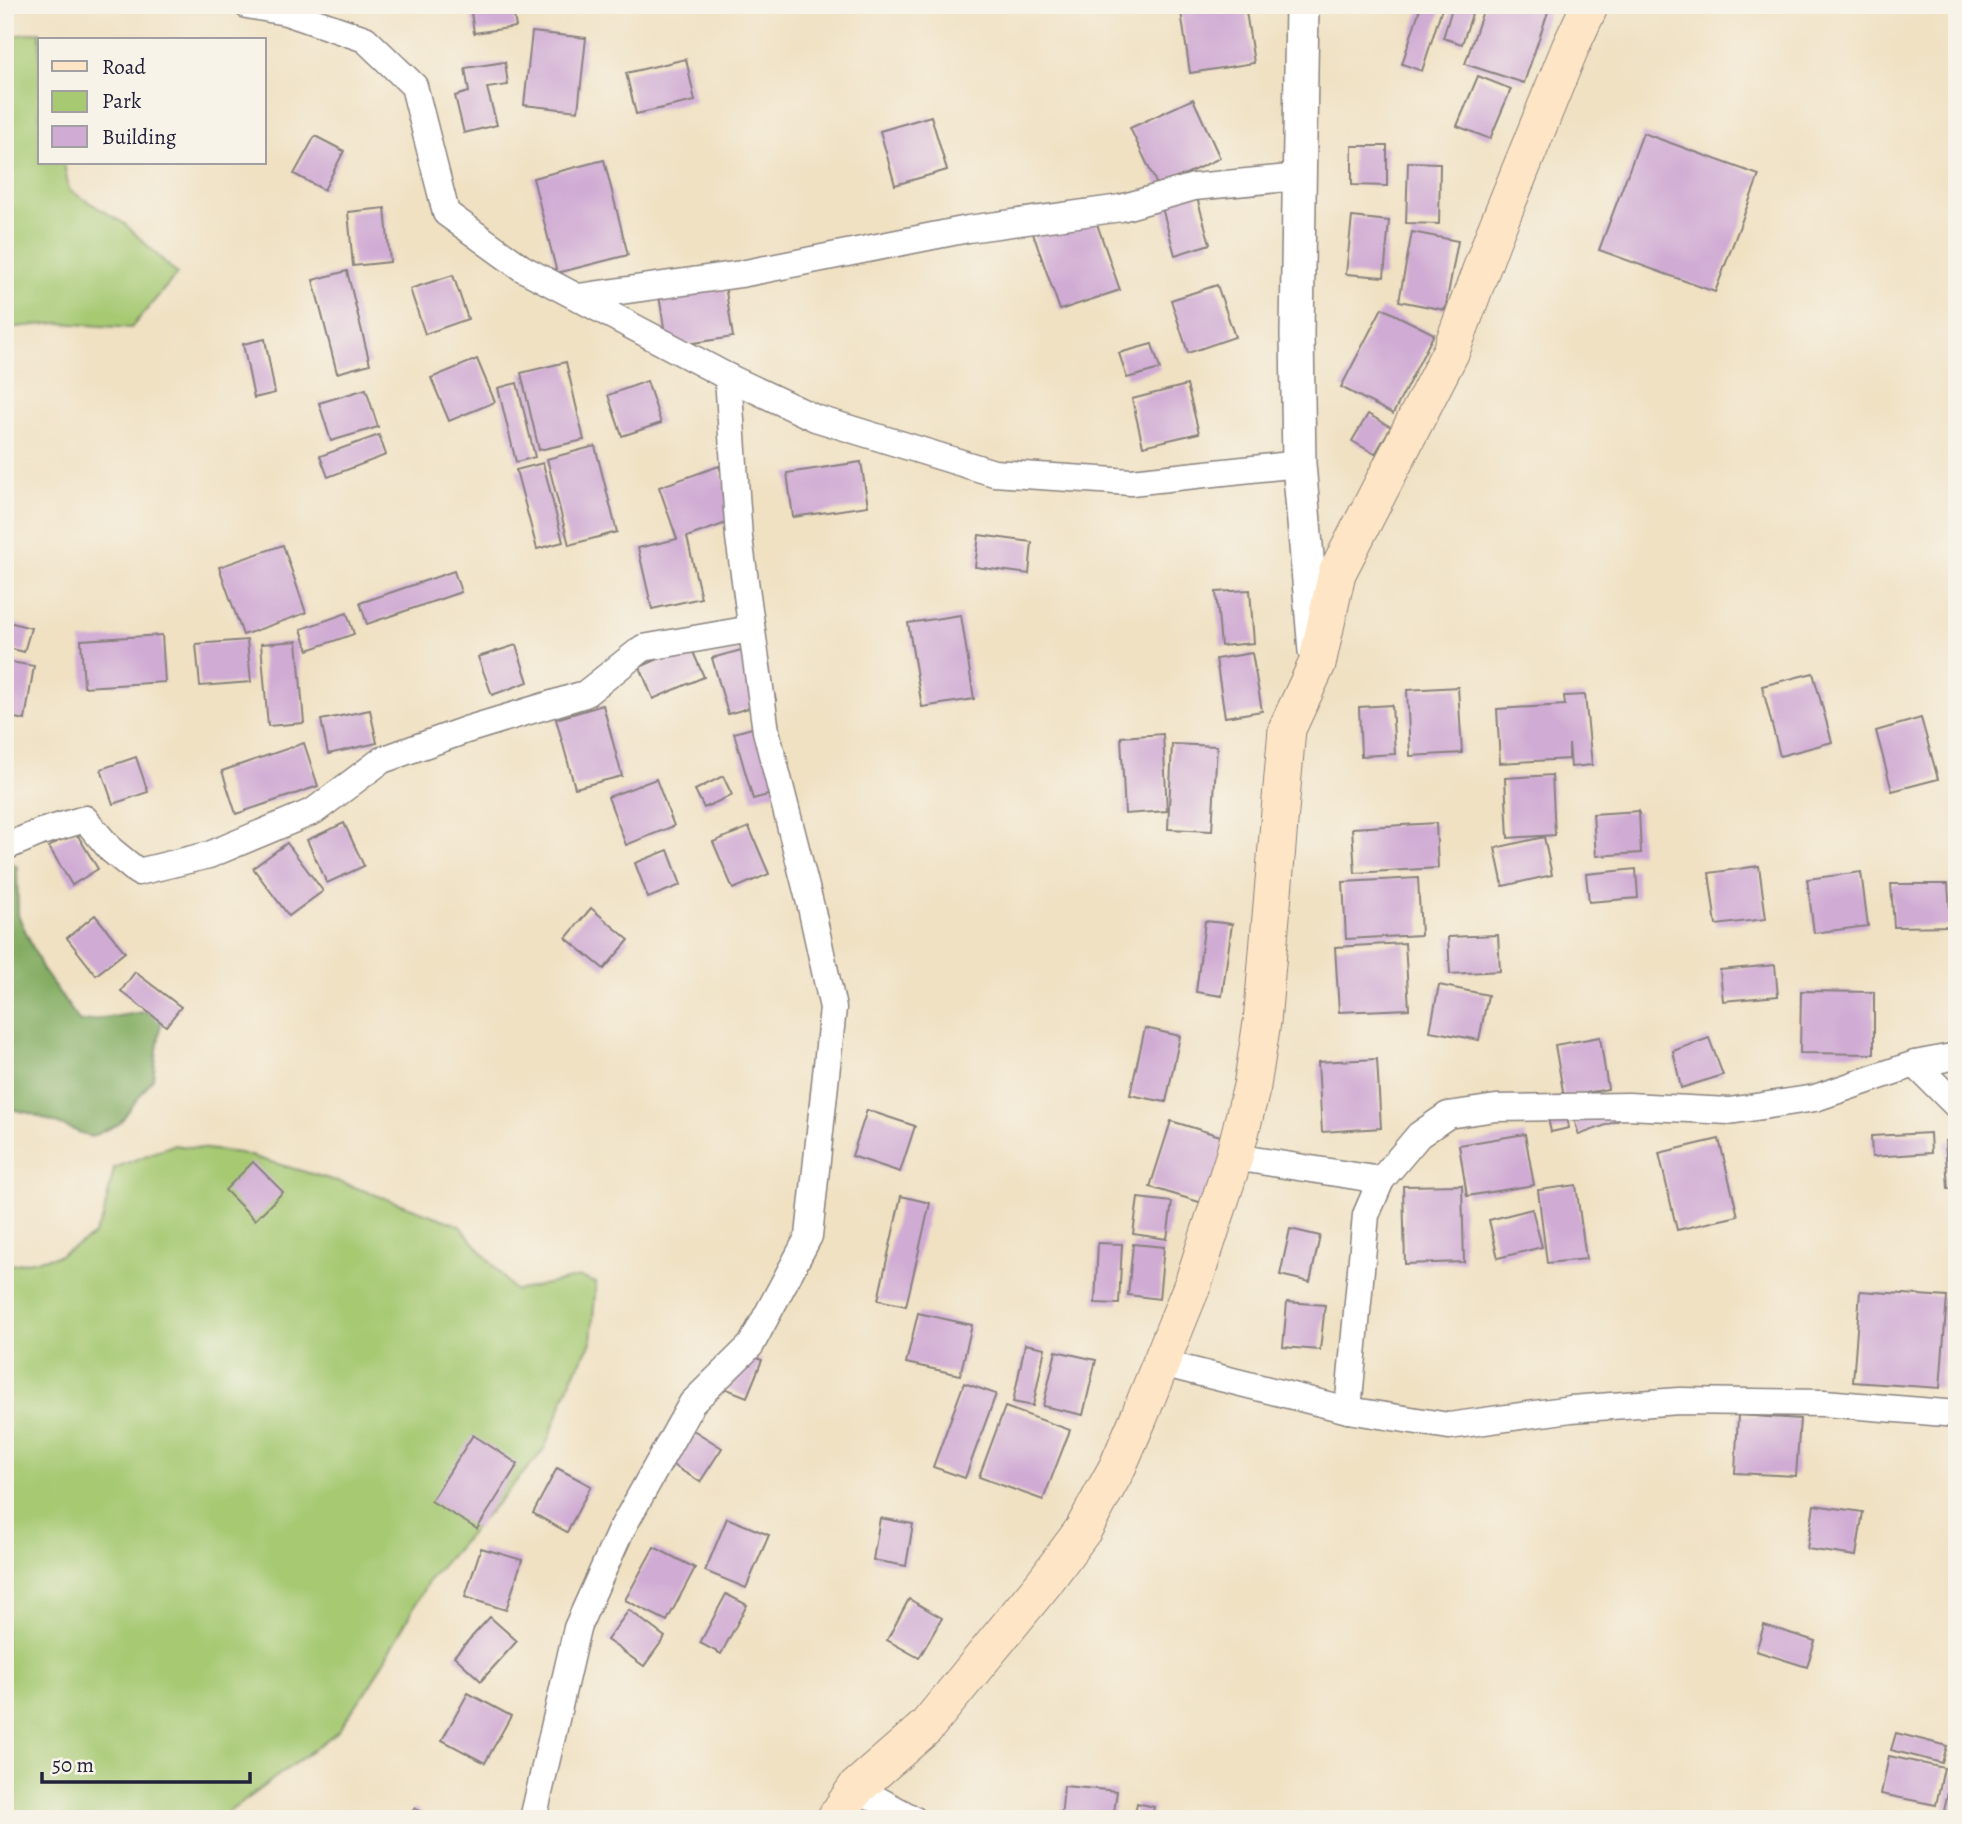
<svg xmlns="http://www.w3.org/2000/svg" width="1962" height="1824" viewBox="0 0 1962 1824" font-family="Alegreya,serif">
<rect width="100%" height="100%" fill="#f7f3e8"/>
<filter id="ink" filterUnits="userSpaceOnUse"><feTurbulence type="fractalNoise" baseFrequency=".0143" numOctaves="2"/><feDisplacementMap in="SourceGraphic" scale="14" xChannelSelector="R" yChannelSelector="G"/><feConvolveMatrix kernelMatrix="1 2 1 2 8 2 1 2 1" color-interpolation-filters="sRGB"/></filter>
<filter id="wash" filterUnits="userSpaceOnUse"><feTurbulence type="fractalNoise" baseFrequency=".00686" numOctaves="4" result="noise"/><feDisplacementMap in="SourceGraphic" scale="28" xChannelSelector="R" yChannelSelector="G"/><feGaussianBlur stdDeviation="1.57" result="paint"/><feColorMatrix in="noise" values="0 0 0 0 0 0 0 0 0 0 0 0 0 0 0 0 0 1.4 0 .05"/><feComposite in="paint" operator="in"/></filter>
<g filter="url(#wash)">
<rect width="100%" height="100%" fill="#f0e1c3"/>
<g fill="#a6c972" stroke="#647656" stroke-width="2">
<path d="M40,32v131h24l5,27 56,34 52,50 -46,54 -72,-5 -54,5v-291z"/>
<path d="M173,1145l67,8 103,30 116,42 56,66 65,-14 16,6 -5,59 -19,36 -28,72 -115,130 -58,104 -34,48 -118,87h-214v-553l53,-10 35,-20 10,-18 11,-50z"/>
</g>
<path fill="#84ad64" stroke="#536850" stroke-width="2" d="M5,858l12,9 1,48 25,55 37,52 83,-13 -10,69 -34,46 -28,13 -61,-24 -25,-5z"/>
<g id="blocks">
<g fill="#d0abd4">
<path d="M470,5h42l4,22 -42,6z"/>
<path d="M1180,5h65l9,58 -64,10z"/>
<path d="M1421,5l21,3 -20,63 -20,-7z"/>
<path d="M1453,5h22l-13,39 -19,-6z"/>
<path d="M1485,5l65,1 -26,77 -59,-19z"/>
<path d="M532,32l54,6 -8,73 -54,-6z"/>
<path d="M686,59l9,42 -59,13 -10,-41z"/>
<path d="M505,62l3,23 -21,3 10,37 -33,8 -9,-37 14,-4 -4,-24z"/>
<path d="M1478,76l33,13 -21,50 -33,-13z"/>
<path d="M1193,99l27,59 -62,29 -28,-59z"/>
<path d="M931,116l16,54 -52,15 -15,-54z"/>
<path d="M1643,133l116,42 -44,117 -116,-42z"/>
<path d="M315,136l29,15 -20,39 -30,-16z"/>
<path d="M1352,146h35v40l-35,-1z"/>
<path d="M604,160l24,95 -71,18 -24,-95z"/>
<path d="M1408,162l32,1 -1,61 -33,-1z"/>
<path d="M1194,187l16,57 -35,11 -16,-58z"/>
<path d="M1090,204l30,86 -60,20 -30,-85z"/>
<path d="M385,208l5,54 -37,4 -5,-54z"/>
<path d="M1352,217l37,4 -5,56 -38,-3z"/>
<path d="M1412,232l46,9 -13,69 -46,-9z"/>
<path d="M347,271l23,93 -33,9 -24,-93z"/>
<path d="M453,275l15,44 -43,15 -15,-45z"/>
<path d="M725,285l8,52 -66,10 -8,-52z"/>
<path d="M1217,285l18,52 -47,16 -17,-53z"/>
<path d="M1382,308l52,26 -41,80 -52,-27z"/>
<path d="M265,339l10,54 -21,5 -11,-54z"/>
<path d="M1152,344l8,25 -33,9 -8,-25z"/>
<path d="M477,359l18,43 -46,19 -18,-43z"/>
<path d="M566,362l18,78 -45,10 -18,-77z"/>
<path d="M647,381l14,42 -39,13 -14,-41z"/>
<path d="M517,383l18,74 -19,5 -18,-74z"/>
<path d="M1187,385l12,48 -56,13 -11,-47z"/>
<path d="M366,389l12,38 -47,14 -12,-38z"/>
<path d="M1368,414l23,13 -16,27 -23,-13z"/>
<path d="M379,435l7,20 -58,22 -8,-21z"/>
<path d="M595,446l22,86 -48,13 -22,-86z"/>
<path d="M861,462l7,44 -75,11 -6,-44z"/>
<path d="M543,463l20,79 -26,7 -21,-79z"/>
<path d="M719,466l19,53 -51,18 14,61 -49,11 -14,-61 39,-9 -18,-52z"/>
<path d="M979,535l53,7 -3,32 -54,-7z"/>
<path d="M283,545l23,68 -63,22 -24,-68z"/>
<path d="M454,571l7,21 -94,32 -7,-21z"/>
<path d="M1250,590l4,53 -33,3 -5,-54z"/>
<path d="M347,613l7,21 -46,16 -7,-21z"/>
<path d="M961,615l13,84 -52,8 -14,-84z"/>
<path d="M5,621l26,7 -7,24 -19,-5z"/>
<path d="M162,635l3,47 -81,5 -3,-47z"/>
<path d="M247,640l4,42 -51,4 -4,-42z"/>
<path d="M297,641l7,82 -36,3 -7,-82z"/>
<path d="M516,645l12,37 -36,13 -14,-38z"/>
<path d="M690,645l14,32 -51,22 -13,-32z"/>
<path d="M760,645l16,55 -48,14 -16,-56z"/>
<path d="M1252,653l10,58 -37,6 -9,-58z"/>
<path d="M5,661l29,5 -9,54 -20,-4z"/>
<path d="M1813,673l19,69 -52,14 -18,-70z"/>
<path d="M1458,687l4,66 -52,3 -3,-66z"/>
<path d="M1585,695l7,70 -21,2 -2,-23v15l-69,4 -3,-54 68,-4 -1,-9z"/>
<path d="M603,705l19,71 -47,12 -19,-69z"/>
<path d="M1392,705l3,49 -34,2 -2,-49z"/>
<path d="M370,710l7,33 -49,11 -7,-34z"/>
<path d="M1921,718l17,61 -46,12 -16,-60z"/>
<path d="M774,722l19,66 -40,11 -19,-66z"/>
<path d="M1163,734l4,77 -42,3 -4,-77z"/>
<path d="M304,743l14,43 -82,28 -14,-43z"/>
<path d="M1172,744l45,2 -5,85 -44,-2z"/>
<path d="M136,757l12,35 -35,12 -12,-35z"/>
<path d="M1552,775l3,60 -47,3 -3,-60z"/>
<path d="M723,776l9,19 -28,13 -9,-18z"/>
<path d="M656,779l18,47 -48,19 -18,-48z"/>
<path d="M1639,811l2,42 -45,3 -3,-42z"/>
<path d="M344,823l20,43 -37,17 -20,-43z"/>
<path d="M1436,823l2,45 -83,5 -3,-45z"/>
<path d="M749,827l20,47 -36,15 -20,-47z"/>
<path d="M75,831l23,38 -26,16 -23,-38z"/>
<path d="M1544,837l8,38 -49,11 -8,-38z"/>
<path d="M287,843l36,48 -34,25 -36,-48z"/>
<path d="M668,850l13,35 -33,13 -13,-35z"/>
<path d="M1759,866l7,53 -50,6 -7,-52z"/>
<path d="M1636,869l2,29 -49,4 -3,-28z"/>
<path d="M1861,872l7,54 -54,7 -7,-54z"/>
<path d="M1418,878l3,57 -75,4 -3,-57z"/>
<path d="M1891,884h57l3,42 -57,1z"/>
<path d="M591,908l38,32 -25,29 -38,-31z"/>
<path d="M95,915l30,37 -29,23 -29,-37z"/>
<path d="M1205,921l27,3 -10,72 -26,-4z"/>
<path d="M1498,935l2,36 -50,3 -2,-37z"/>
<path d="M1405,943l4,66 -70,3 -4,-65z"/>
<path d="M1775,965l3,31 -55,5 -3,-31z"/>
<path d="M135,972l46,35 -15,19 -45,-35z"/>
<path d="M1439,985l49,10 -9,45 -49,-9z"/>
<path d="M1801,991l73,1v62l-74,-1z"/>
<path d="M1145,1028l35,8 -14,66 -36,-7z"/>
<path d="M1600,1037l8,52 -44,8 -9,-52z"/>
<path d="M1709,1038l14,37 -42,13 -8,-37z"/>
<path d="M1377,1059l4,69 -59,4 -4,-70z"/>
<path d="M1563,1096l6,32 -18,4 -7,-32z"/>
<path d="M1613,1099l7,21 -41,15 -7,-22z"/>
<path d="M867,1110l48,16 -15,46 -48,-16z"/>
<path d="M1171,1121l59,18 -21,66 -59,-18z"/>
<path d="M1930,1133l1,20 -59,4 -1,-21z"/>
<path d="M1525,1134l9,51 -67,11 -8,-51z"/>
<path d="M1719,1139l19,77 -61,14 -18,-77z"/>
<path d="M1957,1140v48l-9,1 -3,-48z"/>
<path d="M253,1162l30,30 -28,28 -30,-30z"/>
<path d="M1462,1185l2,77 -59,2 -2,-78z"/>
<path d="M1576,1185l10,74 -39,4 -9,-73z"/>
<path d="M901,1196l29,7 -24,103 -28,-6z"/>
<path d="M1138,1198l34,4 -5,37 -34,-5z"/>
<path d="M1532,1209l10,38 -44,11 -9,-38z"/>
<path d="M1290,1229l30,7 -10,46 -30,-7z"/>
<path d="M1098,1243l24,1 -3,60 -24,-1z"/>
<path d="M1133,1244l31,3 -5,52 -31,-4z"/>
<path d="M1860,1291l87,6 -7,91 -87,-6z"/>
<path d="M1287,1302l38,3 -5,45 -37,-3z"/>
<path d="M918,1313l54,12 -12,50 -54,-12z"/>
<path d="M1025,1344l20,4 -12,58 -20,-4z"/>
<path d="M734,1350l28,10 -15,37 -28,-11z"/>
<path d="M1056,1351l40,9 -13,55 -40,-9z"/>
<path d="M964,1383l32,11 -31,84 -32,-11z"/>
<path d="M1005,1407l65,23 -27,70 -64,-23z"/>
<path d="M1738,1415l62,4 -4,57 -61,-3z"/>
<path d="M690,1428l32,20 -22,34 -32,-20z"/>
<path d="M473,1435l45,29 -41,65 -46,-28z"/>
<path d="M557,1468l34,18 -24,46 -34,-19z"/>
<path d="M1814,1505l49,7 -7,44 -49,-7z"/>
<path d="M727,1518l42,17 -23,53 -41,-17z"/>
<path d="M880,1518l33,6 -7,42 -33,-6z"/>
<path d="M654,1547l41,21 -28,53 -42,-21z"/>
<path d="M481,1548l41,12 -16,50 -41,-13z"/>
<path d="M726,1594l21,11 -26,49 -21,-11z"/>
<path d="M909,1599l33,19 -23,40 -32,-18z"/>
<path d="M629,1610l36,27 -21,29 -37,-26z"/>
<path d="M490,1617l27,24 -36,40 -27,-25z"/>
<path d="M1764,1625l51,16 -8,26 -51,-16z"/>
<path d="M468,1693l43,23 -26,47 -43,-23z"/>
<path d="M1896,1733l51,13 -5,17 -51,-13z"/>
<path d="M1889,1756l55,12 -8,37 -55,-11z"/>
<path d="M1952,1774l5,1v39l-13,-3z"/>
<path d="M1064,1786l53,5 -4,28h-52z"/>
<path d="M1137,1803l17,4 -3,12h-17z"/>
<path d="M415,1808l16,11h-24z"/>
</g>
</g>
</g>
<g filter="url(#ink)">
<use href="#blocks" fill-opacity="0" stroke="#89827f" stroke-width="2"/>
<g fill="none" stroke-linecap="round" stroke-linejoin="round">
<defs>
<g id="minor">
<path d="M247,5l39,7 79,27 49,47 32,127 76,55 206,109 87,41 179,55 137,9 168,-18"/>
<path d="M578,297l163,-23 227,-45 153,-21 73,-21 105,-10"/>
<path d="M5,847l36,-15 44,-13 26,31 27,22 71,-17 105,-44 68,-51 84,-30 119,-36 58,-46 108,-19"/>
<path d="M1915,1064l42,42"/>
<path d="M1234,1157l147,23"/>
<path d="M1161,1363l187,47 101,16 122,-17 108,-8 145,2 133,11"/>
<path d="M1348,1410l18,-195 15,-35 38,-45 29,-20 48,-7 132,-2 101,5 86,-13 100,-34 42,-8"/>
<path d="M856,1788l57,31"/>
<path d="M533,1819l44,-191 43,-96 72,-129 59,-58 58,-109 24,-228 -22,-101 -45,-176 -27,-193 -11,-161"/>
</g>
<path id="tertiary" d="M1302,5l-5,328 2,131 16,187"/>
<path id="secondary" d="M835,1819l21,-31 70,-61 117,-143 40,-54 34,-62 22,-51 55,-136 40,-124 18,-71 10,-64 25,-293 30,-65 20,-91 114,-222 41,-111 78,-192 20,-43"/>
</defs>
<use href="#minor" stroke="#89827f" stroke-width="29"/>
<use href="#tertiary" stroke="#89827f" stroke-width="36"/>
<use href="#secondary" stroke="#89827f" stroke-width="39"/>
<use href="#minor" stroke="#fff" stroke-width="26"/>
<use href="#tertiary" stroke="#fff" stroke-width="33"/>
<use href="#secondary" stroke="#fee5c5" stroke-width="37"/>
</g>
</g>
<rect width="1962" height="1824" fill="none" stroke="#f7f3e8" stroke-width="28"/>
<rect x="38" y="38" width="228" height="126" fill="#f7f3e8" stroke="#a29fa3" stroke-width="2"/>
<rect x="52" y="61" width="35" height="10" fill="#fee5c5" stroke="#a29fa3" stroke-width="2"/>
<text x="102" y="74" font-size="21" fill="#22223b">Road</text>
<rect x="52" y="91" width="35" height="21" fill="#a6c972" stroke="#a29fa3" stroke-width="2"/>
<text x="102" y="108" font-size="21" fill="#22223b">Park</text>
<rect x="52" y="126" width="35" height="21" fill="#d0abd4" stroke="#a29fa3" stroke-width="2"/>
<text x="102" y="144" font-size="21" fill="#22223b">Building</text>
<path d="M42 1772v10h208v-10" fill="none" stroke="#22223b" stroke-width="3.5"/>
<text x="52" y="1772" font-size="21" fill="#22223b" stroke="#f7f3e8" stroke-width="5" paint-order="stroke">50 m</text>
</svg>
